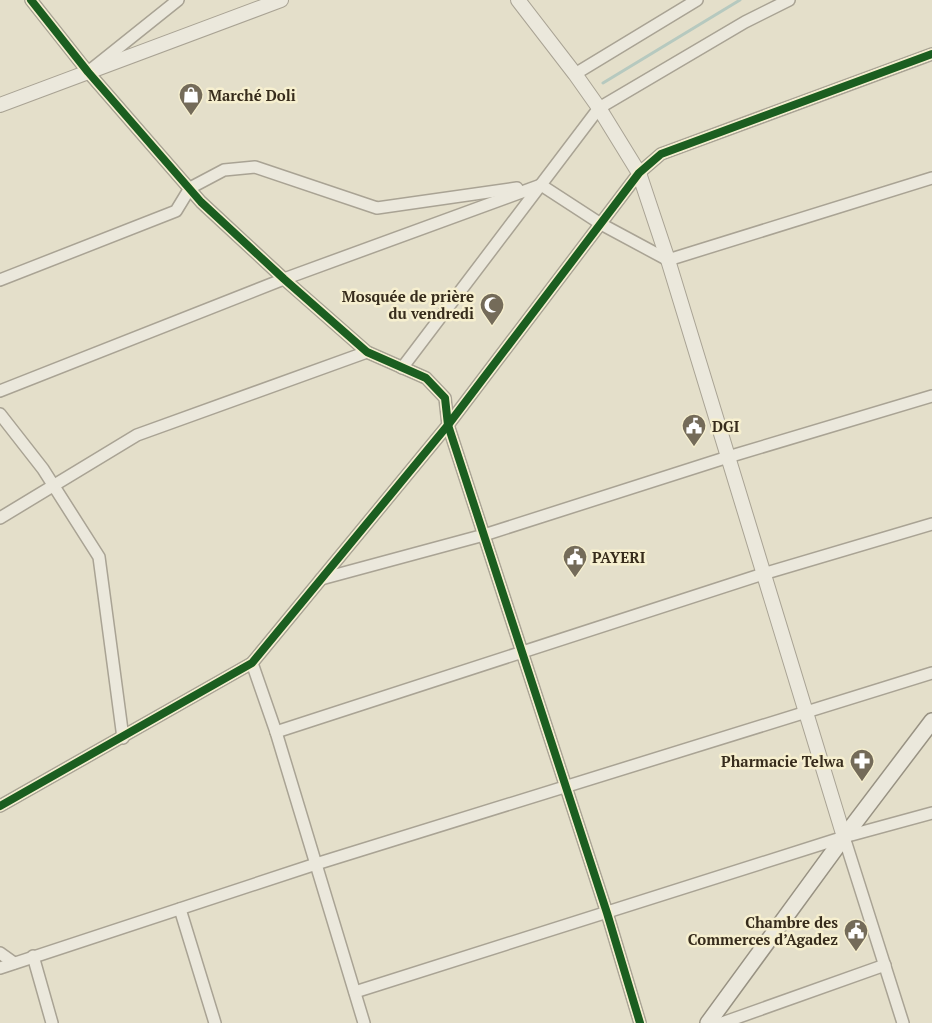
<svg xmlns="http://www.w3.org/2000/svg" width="932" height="1023" viewBox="0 0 932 1023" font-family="'PT Serif',serif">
<rect width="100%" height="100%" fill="#e4dfca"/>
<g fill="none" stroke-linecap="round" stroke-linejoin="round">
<path stroke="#b6c9bf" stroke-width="3" d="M603,83l137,-83"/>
<defs>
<g id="minor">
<path d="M31,0l57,72 113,130 83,77 83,73 59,26 19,20 3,27 159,488 33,110"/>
<path d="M93,68l85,-68"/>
<path d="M575,74l122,-74"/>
<path d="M0,280l176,-69 14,-23 34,-18 31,-3 122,41 140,-20"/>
<path d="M402,368l197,-260 146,-86 44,-22"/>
<path d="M0,391l284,-112 257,-94 60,39 67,36 264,-82"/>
<path d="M0,414l43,55 56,88 24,181"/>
<path d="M0,518l137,-83 230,-83"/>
<path d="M321,579l163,-44 244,-78 204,-61"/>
<path d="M252,663l24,69 88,291"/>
<path d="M276,732l487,-158 169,-50"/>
<path d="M0,806l252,-143 196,-238 191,-252 22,-19 271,-100"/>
<path d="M844,837l59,186"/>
<path d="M180,909l35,114"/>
<path d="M0,953l14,10"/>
<path d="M33,956l19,67"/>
<path d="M0,968l316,-104 616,-191"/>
<path d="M355,992l489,-155 88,-24"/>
<path d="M722,1023l163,-58"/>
</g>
<g id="tertiary">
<path d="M518,0l57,74 24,34 40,65 29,87 176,577"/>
<path d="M0,105l281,-105"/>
</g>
<path id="secondary" d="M708,1023l136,-186 88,-116"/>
</defs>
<use href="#minor" stroke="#a9a394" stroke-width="14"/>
<use href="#tertiary" stroke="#a9a394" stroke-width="16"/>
<use href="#secondary" stroke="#989283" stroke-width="18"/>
<use href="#minor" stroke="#ebe8dc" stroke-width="11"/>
<use href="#tertiary" stroke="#ebe8dc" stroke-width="14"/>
<use href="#secondary" stroke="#ebe8dc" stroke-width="15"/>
<defs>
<g id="cycleway">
<path d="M31,0l57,72 113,130 83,77 83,73 59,26 19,20 3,27 159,488 33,110"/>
<path d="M0,806l252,-143 196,-238 191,-252 22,-19 271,-100"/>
</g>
</defs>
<use href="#cycleway" stroke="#f6efcf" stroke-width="11"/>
<use href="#cycleway" stroke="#1b5e20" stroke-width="8"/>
</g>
<defs>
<symbol id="shop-pin" viewBox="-11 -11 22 30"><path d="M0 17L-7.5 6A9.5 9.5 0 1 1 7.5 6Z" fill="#746b59" stroke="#f6efcf"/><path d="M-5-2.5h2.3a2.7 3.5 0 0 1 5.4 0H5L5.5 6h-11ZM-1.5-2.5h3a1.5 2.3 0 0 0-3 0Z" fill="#fff"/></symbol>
<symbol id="mosque-pin" viewBox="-11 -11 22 30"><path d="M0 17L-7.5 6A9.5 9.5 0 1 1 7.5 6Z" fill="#746b59" stroke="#f6efcf"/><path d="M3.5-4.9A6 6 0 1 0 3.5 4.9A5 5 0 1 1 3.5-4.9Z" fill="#fff"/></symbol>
<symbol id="civic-pin" viewBox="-11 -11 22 30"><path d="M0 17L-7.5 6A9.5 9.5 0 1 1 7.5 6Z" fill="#746b59" stroke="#f6efcf"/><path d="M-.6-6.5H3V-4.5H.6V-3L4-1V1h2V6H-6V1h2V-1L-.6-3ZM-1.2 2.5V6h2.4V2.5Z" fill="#fff"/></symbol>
<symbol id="pharmacy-pin" viewBox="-11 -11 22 30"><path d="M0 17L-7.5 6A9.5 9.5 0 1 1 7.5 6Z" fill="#746b59" stroke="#f6efcf"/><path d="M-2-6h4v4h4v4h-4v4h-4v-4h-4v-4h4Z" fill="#fff"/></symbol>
</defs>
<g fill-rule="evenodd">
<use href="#shop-pin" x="177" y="81" width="28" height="38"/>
<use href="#mosque-pin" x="478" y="291" width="28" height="38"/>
<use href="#civic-pin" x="680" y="412" width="28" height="38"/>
<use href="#civic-pin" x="561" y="543" width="28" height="38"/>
<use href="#pharmacy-pin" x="848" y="747" width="28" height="38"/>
<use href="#civic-pin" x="842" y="917" width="28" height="38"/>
</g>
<g text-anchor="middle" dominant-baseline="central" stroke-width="5" stroke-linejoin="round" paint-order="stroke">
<g font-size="15" font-weight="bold" fill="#372c1c" stroke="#f6efcf" text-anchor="start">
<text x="208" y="95">Marché Doli</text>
<text x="474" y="296" text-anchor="end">Mosquée de prière<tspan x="474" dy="17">du vendredi</tspan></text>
<text x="712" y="426">DGI</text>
<text x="592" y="557">PAYERI</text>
<text x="844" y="761" text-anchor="end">Pharmacie Telwa</text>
<text x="838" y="922" text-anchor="end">Chambre des<tspan x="838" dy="17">Commerces d’Agadez</tspan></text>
</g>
</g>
</svg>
